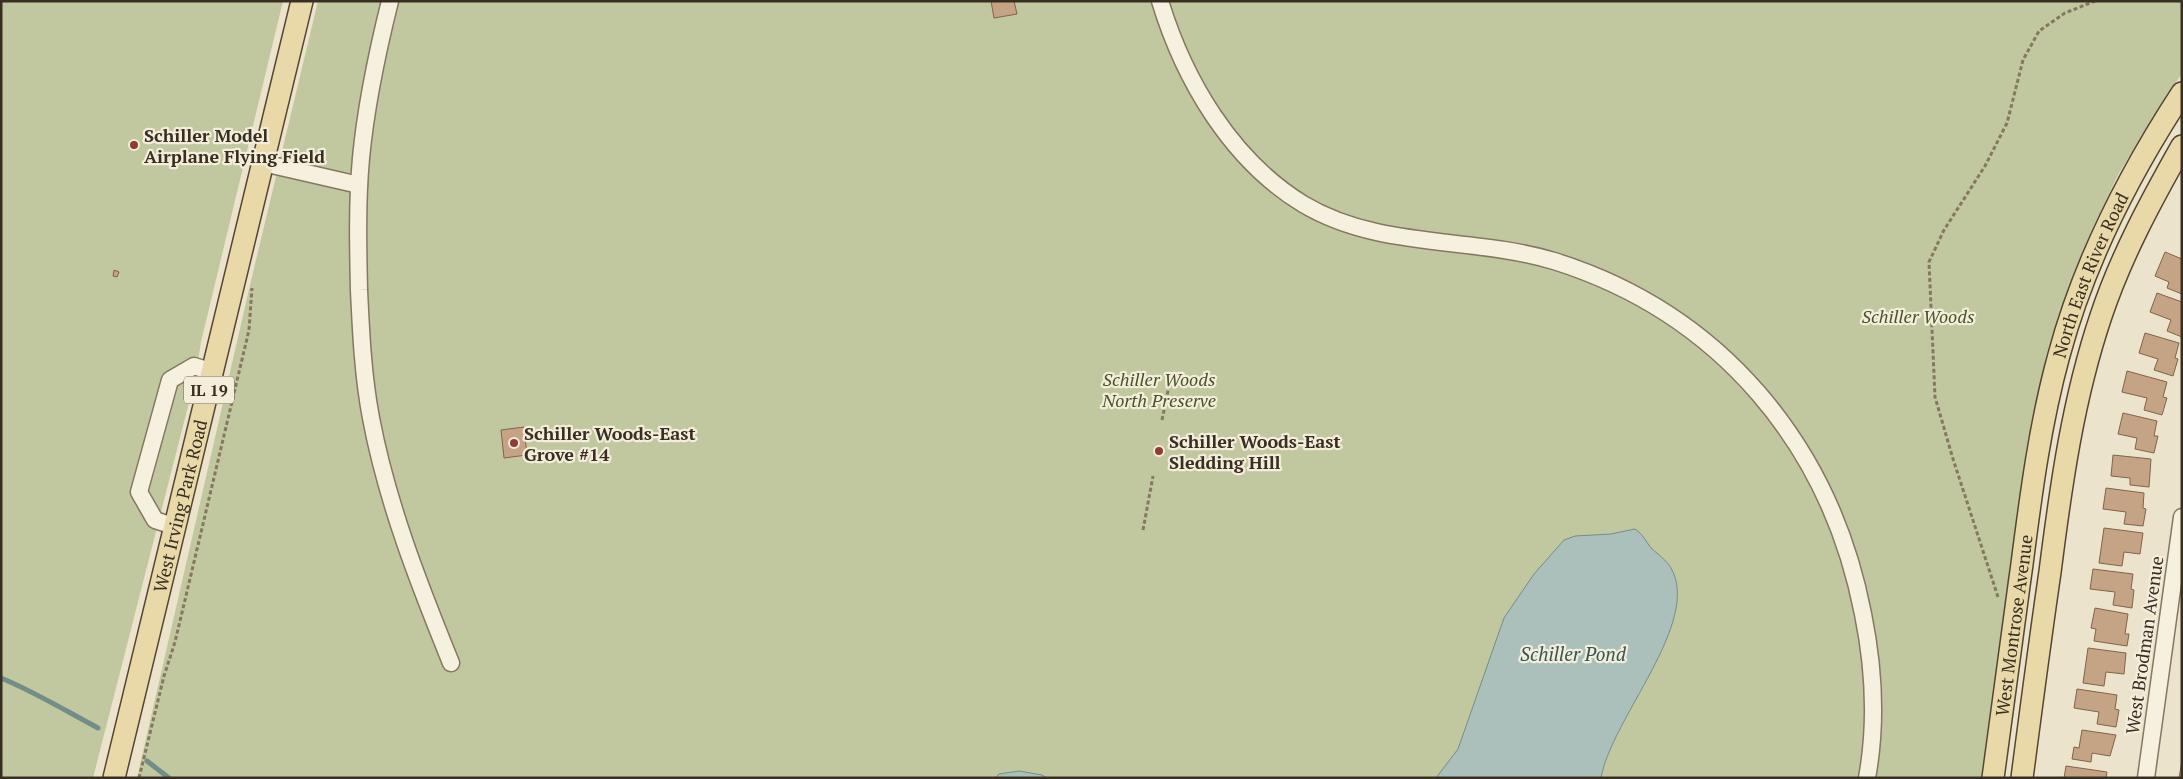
<svg xmlns="http://www.w3.org/2000/svg" width="2183" height="779" viewBox="0 0 2183 779" font-family="'PT Serif',serif">
<rect width="100%" height="100%" fill="#ebe3cb"/>
<g fill="#c1c89f">
<path d="M1,1h282l-82,341 -6,37 -102,399h-92z"/>
<path d="M318,1h1864v72l-32,49 -32,53 -24,50 -24,57 -23,70 -21,98 -44,328h-1845l113,-493z"/>
</g>
<g fill="#abc0bb" stroke="#728e89">
<path d="M1635,529c8,5 11,13 17,20 6,5 15,12 19,19 31,54 -60,151 -70,210h-165l22,-29 46,-131 30,-44 30,-34 11,-4 36,-2z"/>
<path d="M1019,771l23,4 5,3h-52l4,-4z"/>
</g>
<g fill="none" stroke-linecap="round" stroke-linejoin="round">
<g stroke="#728e89" stroke-width="5">
<path d="M1,678c34,14 65,33 97,50"/>
<path d="M147,761l22,17"/>
</g>
</g>
<g fill="#c5a485" stroke="#836349">
<path d="M991,1h23l3,13 -23,4z"/>
<path d="M2165,252l17,7v35l-15,-6 2,-6 -14,-6z"/>
<path d="M114,270l5,2 -2,5 -4,-1z"/>
<path d="M2157,293l25,9v35l-15,-6 4,-11 -21,-8z"/>
<path d="M2145,333l34,10 -4,15 3,1 -5,17 -19,-6 4,-11 -19,-6z"/>
<path d="M2127,371l40,11 -4,15 4,1 -5,17 -18,-5 3,-12 -25,-6z"/>
<path d="M2123,413l34,8 -3,15h4l-4,17 -19,-4 2,-11 -19,-4z"/>
<path d="M524,427l3,28 -23,3 -3,-28z"/>
<path d="M2113,455l38,4 -2,28 -19,-2v-7l-19,-2z"/>
<path d="M2106,488l38,5 -1,15 3,1 -3,17 -19,-2 2,-12 -23,-3z"/>
<path d="M2104,528l39,5 -3,21 -16,-2 -2,14 -23,-3z"/>
<path d="M2093,569l40,5 -2,15 3,1 -2,18 -19,-3 2,-13 -25,-3z"/>
<path d="M2095,608l33,6 -3,20h4l-2,12 -33,-5 2,-12 -5,-1z"/>
<path d="M2088,648l38,5 -2,21 -18,-2 -2,14 -21,-3z"/>
<path d="M2077,689l40,6 -2,14 4,1 -3,17 -19,-3 2,-12 -25,-4z"/>
<path d="M2082,730l34,5 -6,21 -18,-3 -1,9 -19,-3 2,-12 5,1z"/>
<path d="M2182,761v17h-3z"/>
<path d="M2066,766l41,6 -1,6h-42z"/>
</g>
<g fill="none" stroke-linecap="round" stroke-linejoin="round">
<defs>
<g id="minor">
<path d="M390,1c-13,52 -24,104 -29,157 -4,44 -3,88 -2,132 2,43 4,86 12,128 16,85 48,166 80,245"/>
<path d="M1160,1c24,79 71,159 143,203 77,46 168,32 251,57 166,52 276,183 309,353 11,54 14,109 4,164"/>
<path d="M263,163l96,22"/>
<path d="M176,527l-21,-7 -16,-28 31,-112 24,-14 19,6"/>
<path d="M2146,778l36,-261"/>
</g>
<g id="major">
<path id="s1" d="M114,778l188,-777"/>
<path id="s2" d="M1993,778c10,-72 19,-143 29,-214 9,-70 18,-140 37,-209 25,-93 70,-181 123,-262"/>
<path d="M2022,778c9,-69 18,-138 28,-206 11,-87 23,-173 51,-256 20,-60 50,-115 81,-170"/>
</g>
</defs>
<use href="#minor" stroke="#867761" stroke-width="19"/>
<use href="#major" stroke="#554534" stroke-width="24"/>
<g stroke="#867761" stroke-width="3" stroke-dasharray="4 2.5" stroke-linecap="butt">
<path d="M1162,420l9,-44"/>
<path d="M1143,530l10,-54"/>
<path d="M1998,597l-45,-138 -18,-62 -6,-135 15,-32 41,-64 22,-43 16,-63 16,-29 26,-18 30,-12"/>
<path d="M139,778l25,-102 11,-34 74,-312 3,-42"/>
</g>
<use href="#minor" stroke="#f6f0de" stroke-width="16"/>
<use href="#major" stroke="#e9d9a8" stroke-width="21"/>
</g>
<g fill="#8f3c37" stroke="#f3edda" stroke-width="2">
<circle cx="134" cy="145" r="5"/>
<circle cx="514" cy="443" r="5"/>
<circle cx="1159" cy="451" r="5"/>
</g>
<g text-anchor="middle" dominant-baseline="central" stroke-width="4.5" stroke-linejoin="round" paint-order="stroke">
<rect fill="#f3edda" stroke="#706759" stroke-width="1" x="184" y="376.5" width="50" height="27" rx="4"/>
<g font-size="16" font-weight="bold" fill="#382e22">
<text x="209" y="390">IL 19</text>
</g>
<g font-size="18" font-weight="bold" fill="#382e22" stroke="#f3edda" text-anchor="start">
<text x="144" y="135">Schiller Model<tspan x="144" dy="21">Airplane Flying Field</tspan></text>
<text x="524" y="433">Schiller Woods-East<tspan x="524" dy="21">Grove #14</tspan></text>
<text x="1169" y="441">Schiller Woods-East<tspan x="1169" dy="21">Sledding Hill</tspan></text>
</g>
<g font-size="18" fill="#382e22" stroke="#f3edda">
<text stroke="none"><textPath href="#s2" startOffset="514">North East River Road</textPath></text>
<text stroke="none"><textPath href="#s1" startOffset="280">West Irving Park Road</textPath></text>
<text stroke="none"><textPath href="#s2" startOffset="154">West Montrose Avenue</textPath></text>
<text transform="translate(2144 645) rotate(-82)">West Brodman Avenue</text>
</g>
<g font-size="18" font-style="italic" fill="#46532b" stroke="#f3edda">
<text x="1918" y="316">Schiller Woods</text>
<text x="1159" y="379">Schiller Woods<tspan x="1159" dy="21">North Preserve</tspan></text>
</g>
<g font-size="19" font-style="italic" fill="#335656" stroke="#f3edda">
<text x="1573" y="653">Schiller Pond</text>
</g>
</g>
<rect width="2183" height="779" fill="none" stroke="#382e22" stroke-width="5"/>
</svg>
